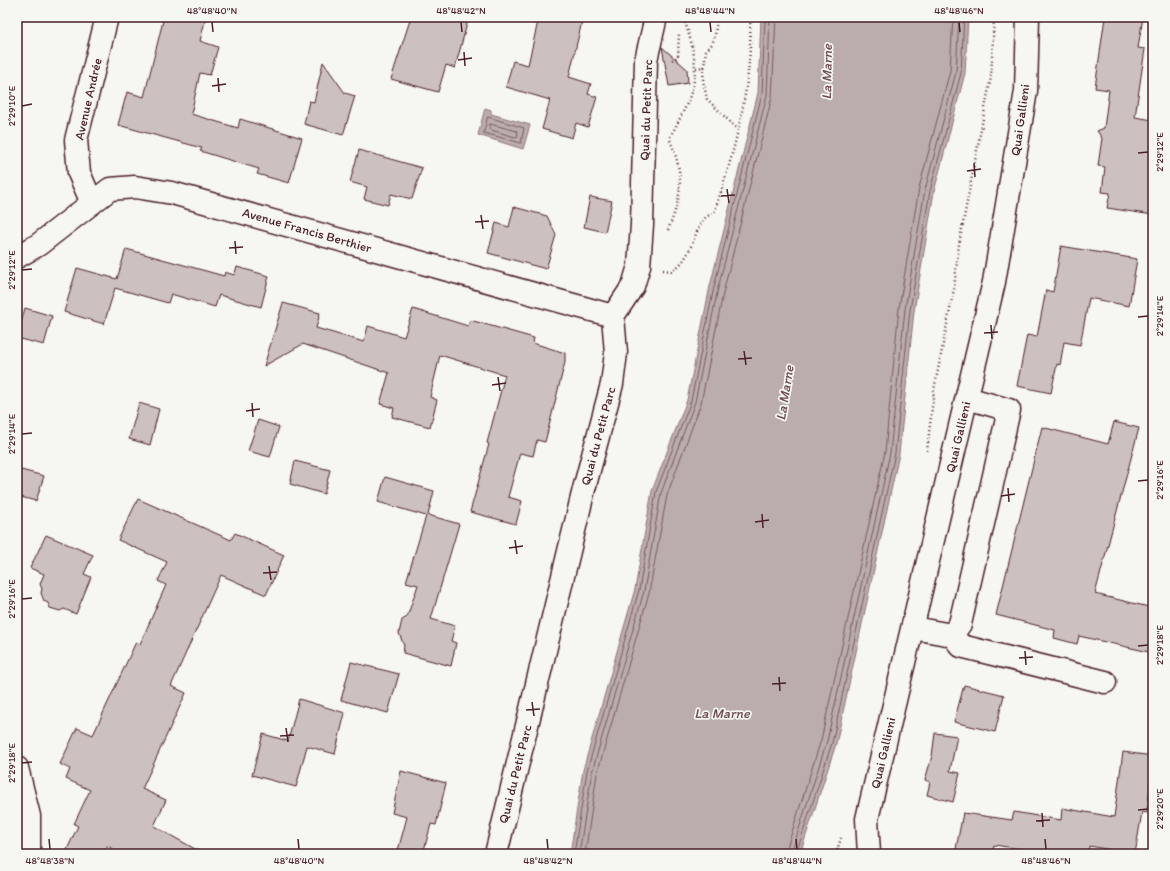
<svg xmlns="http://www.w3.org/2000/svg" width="1170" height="871" viewBox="0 0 1170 871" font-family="Itim,sans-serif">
<rect width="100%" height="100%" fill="#f6f6f2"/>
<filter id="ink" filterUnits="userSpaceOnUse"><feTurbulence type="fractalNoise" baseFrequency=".025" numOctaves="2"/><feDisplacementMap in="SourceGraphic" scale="8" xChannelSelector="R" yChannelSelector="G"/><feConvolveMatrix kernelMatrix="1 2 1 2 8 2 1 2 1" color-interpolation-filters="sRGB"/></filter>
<g filter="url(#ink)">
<g fill="#bbadae" stroke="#8e747a">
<path d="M761,17h207l-3,56 -31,119 -20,119 -15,143 -63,290 -36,110h-230l13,-84 52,-181 17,-98 35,-91 23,-114 48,-193z"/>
<path d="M485,108l6,2v4l39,11 -7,24 -45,-14z"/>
</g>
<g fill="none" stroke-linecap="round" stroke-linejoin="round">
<g stroke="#77585f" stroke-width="1">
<path d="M488,117l36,11 -3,15 -37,-10z"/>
<path d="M490,124l27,7 1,5 -3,1 -24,-7z"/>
<path d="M574,854l13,-83 52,-181 17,-98 35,-91 23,-114 48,-193 3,-77"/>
<path d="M579,854l13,-82 52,-181 17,-98 34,-91 23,-114 49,-193 3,-78"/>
<path d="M585,854l12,-80 52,-181 18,-98 34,-92 23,-114 48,-192 4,-80"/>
<path d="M785,854l36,-114 64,-288 14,-144 20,-120 31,-117 3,-54"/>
<path d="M791,854l36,-113 63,-288 15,-144 20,-119 31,-118 3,-55"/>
<path d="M796,854l36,-111 63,-290 15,-143 20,-119 31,-118 3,-56"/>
</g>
</g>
<g fill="#ccc1c0" stroke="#4a1f2b">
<path d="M164,17h42l-6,24 18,6 -8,28 -10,-2 -9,41 47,14 2,-9 62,19 -13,45 -32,-9 2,-5 -59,-18 2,-3 -84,-23 9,-33 17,5z"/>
<path d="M411,17h45l12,3 -13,48 -9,-3 -8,27 -47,-13z"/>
<path d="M539,17h44l-14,60 22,7 -3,10 9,3 -9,30 -12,-4 -4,15 -30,-9 8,-29 -44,-13 7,-26 15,4z"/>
<path d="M1105,17h38l-5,31 7,1 -10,68 18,3v95l-46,-7 3,-15 -8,-1 3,-25 -7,-1 4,-28 -5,-7 7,-3 5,-38 -14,-2z"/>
<path d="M662,47l25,22 1,14 -19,3z"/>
<path d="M323,62l22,31 10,3 -12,39 -39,-11 5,-23 5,1z"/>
<path d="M359,150l63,18 -10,31 -21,-5 -3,11 -24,-6 3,-12 -17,-5z"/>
<path d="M590,197l22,4 -7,31 -21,-5z"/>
<path d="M514,207l33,9 9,19 -10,34 -58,-16 8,-30 13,4z"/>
<path d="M1061,246l76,13 -8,47 -40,-8 -9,47 -16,-3 -4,23 -3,-1 -6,29 -34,-7 10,-51 10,2 9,-47 7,2z"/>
<path d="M126,249l98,27 1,-4 9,3 3,-8 32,9 -8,31 -42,-12 -4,12 -44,-13 -3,9 -53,-15 -11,36 -40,-12 13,-44 40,11z"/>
<path d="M283,303l37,10 -4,15 48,14 4,-16 36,11 9,-28 55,17 2,-6 64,18 -1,5 32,10v9l-20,80 -8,-2 -4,16 -13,-3 -12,44 14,4 -6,23 -46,-12 19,-68 -2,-1 18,-68 -65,-20 -10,42 7,3 -7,27 -38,-10 2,-9 -14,-4 9,-31 -86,-29 -39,22z"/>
<path d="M25,308l27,8 -8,29 -27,-7z"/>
<path d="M139,403l20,6 -9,36 -21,-6z"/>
<path d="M258,420l21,7 -9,30 -22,-6z"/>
<path d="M1114,422l25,6 -44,166 58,14v45l-74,-17 -2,8 -23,-6 1,-8 -59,-15 46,-188 66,17z"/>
<path d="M295,461l35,9 -6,24 -34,-10z"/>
<path d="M21,470l23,6 -8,25 -19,-5v-24l3,1z"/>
<path d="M385,477l49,14 -6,24 31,9 -28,95 24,7 -4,15 5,2 -5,23 -48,-13 1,-7 -5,-13 3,-13 5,-3 11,-32 -12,-3 20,-66 -48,-14z"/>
<path d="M138,499l93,41 4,-7 49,22 -18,40 -45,-20 -50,111 15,7 -44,96 24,11 -12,26 50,28h-80l-17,-8 -4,8h-38l13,-28 -4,-2 16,-34 -24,-11 4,-10 -10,-5 17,-36 16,7 43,-93 4,2 26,-59 -8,-4 9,-19 -49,-22z"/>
<path d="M46,535l47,20 -9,19 7,3 -15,37 -12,-5 -4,2 -10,-3 -2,-5 -4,-2 -3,-8 1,-4 -2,-5 4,-10 -14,-6z"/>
<path d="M351,662l48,12 -11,39 -47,-13z"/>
<path d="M964,685l40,10 -9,37 -41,-10z"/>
<path d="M299,699l46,14 -10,41 -28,-8 -11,41 -44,-12 11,-41 25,7z"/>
<path d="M935,733l22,3 -7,35 10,2 -7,29 -26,-7 3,-13 -5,-2 7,-24z"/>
<path d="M1123,752l30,4 -6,57 -5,-1 -7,42 -46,-8 -1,8 -33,-3v3l-61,-9 -2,9h-37l8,-41 49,7 2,-8 47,8 1,-12 52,9z"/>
<path d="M401,771l45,12 -10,42 -5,-1 -8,30h-26l10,-37 -15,-4z"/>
</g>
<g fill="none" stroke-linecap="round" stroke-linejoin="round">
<defs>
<g id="minor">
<path d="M92,203l-13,-30 -3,-33 31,-123"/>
<path d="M17,257l21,-12 72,-56 25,-2 37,6 441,123"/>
<path d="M913,628l39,7 9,11 144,36"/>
<path d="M952,635l8,-11 49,-214 -42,-12"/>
<path d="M17,768l12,48v38"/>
<path d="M496,854l88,-365 28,-105 4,-31 -3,-37 20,-30 6,-20 3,-41 4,-165 10,-43"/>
<path d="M869,854l-2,-35 127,-537 32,-191 2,-74"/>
</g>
</defs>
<use href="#minor" stroke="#4a1f2b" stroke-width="25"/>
<g stroke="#4a1f2b" stroke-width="2.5" stroke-dasharray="1 3" stroke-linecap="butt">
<path d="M672,60l6,-3 1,-24"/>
<path d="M704,67l-1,13 4,19 30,30"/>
<path d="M696,68l8,-1 2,-16 6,-7 3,-8 2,-19"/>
<path d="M670,137c27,-49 33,-66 13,-120"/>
<path d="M668,230c14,-35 17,-53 2,-90"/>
<path d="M663,270l8,1c19,-9 22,-36 32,-51 3,-4 7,-5 11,-7 21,-62 39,-130 36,-196"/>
<path d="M927,451l7,-61 20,-101 5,-45 32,-167 3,-60"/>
<path d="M836,854l6,-19"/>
</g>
<use href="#minor" stroke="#f6f6f2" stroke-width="22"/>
</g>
</g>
<path fill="none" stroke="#4a1f2b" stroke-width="1.5" d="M212,22l1,10M461,22l1,10M710,22l1,10M959,22l1,10M464,52l1,14M458,60l14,-2M218,78l1,14M212,86l14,-2M22,106l10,-2M1138,153l10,-1M974,163l1,14M967,171l14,-2M727,189l2,14M721,196l14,-1M481,215l2,14M475,222l14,-1M235,241l1,13M229,248l14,-1M22,270l10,-1M1138,317l10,-1M991,325l1,14M984,333l14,-1M744,351l2,14M738,359l14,-1M498,377l2,14M492,385l14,-2M252,403l1,14M246,411l14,-2M22,434l10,-1M1138,481l10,-1M1008,488l1,14M1001,496l14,-2M762,514l1,14M755,522l14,-2M515,540l2,14M509,548l14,-2M269,566l2,14M263,573l14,-1M22,599l10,-1M1138,646l10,-1M1025,651l1,14M1019,658l14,-1M779,677l1,14M772,684l14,-1M532,702l2,14M526,710l14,-1M286,728l2,14M280,736l14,-1M22,763l10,-1M1138,810l10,-1M1042,813l1,14M1036,821l14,-1M49,839l1,10M298,839l1,10M547,839l1,10M796,839l1,10M1045,839l1,10"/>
<g text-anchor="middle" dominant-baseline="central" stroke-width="3.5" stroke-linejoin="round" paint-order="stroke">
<g font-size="13" fill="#4a1f2b" stroke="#f6f6f2">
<text transform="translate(88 99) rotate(-77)">Avenue Andrée</text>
<text transform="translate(646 110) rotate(-88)">Quai du Petit Parc</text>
<text transform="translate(1020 120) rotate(-82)">Quai Gallieni</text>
<text transform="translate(307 230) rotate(16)">Avenue Francis Berthier</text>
<text transform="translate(598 436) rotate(-75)">Quai du Petit Parc</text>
<text transform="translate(958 437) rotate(-77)">Quai Gallieni</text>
<text transform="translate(883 753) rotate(-77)">Quai Gallieni</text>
<text transform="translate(515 774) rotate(-76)">Quai du Petit Parc</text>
</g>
<g font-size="14" font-style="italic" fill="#6c4a52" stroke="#f6f6f2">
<text transform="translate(827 72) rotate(-89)">La Marne</text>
<text transform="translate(785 393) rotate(-81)">La Marne</text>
<text x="722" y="713">La Marne</text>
</g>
</g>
<rect width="1170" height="871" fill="none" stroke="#f6f6f2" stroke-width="44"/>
<rect x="22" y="22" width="1126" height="827" fill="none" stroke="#4a1f2b" stroke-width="1.5"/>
<g font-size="10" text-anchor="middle" fill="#4a1f2b">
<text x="212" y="14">48°48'40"N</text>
<text x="461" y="14">48°48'42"N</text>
<text x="710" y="14">48°48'44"N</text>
<text x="959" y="14">48°48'46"N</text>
<text transform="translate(11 106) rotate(-90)" y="4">2°29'10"E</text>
<text transform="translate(1159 152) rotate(-90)" y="4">2°29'12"E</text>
<text transform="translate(11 270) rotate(-90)" y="4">2°29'12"E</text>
<text transform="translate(1159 316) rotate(-90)" y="4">2°29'14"E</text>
<text transform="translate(11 434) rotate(-90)" y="4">2°29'14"E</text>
<text transform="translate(1159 480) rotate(-90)" y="4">2°29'16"E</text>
<text transform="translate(11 599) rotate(-90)" y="4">2°29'16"E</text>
<text transform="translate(1159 645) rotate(-90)" y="4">2°29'18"E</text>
<text transform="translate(11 763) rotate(-90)" y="4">2°29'18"E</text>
<text transform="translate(1159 809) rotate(-90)" y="4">2°29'20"E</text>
<text x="50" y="864">48°48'38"N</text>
<text x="299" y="864">48°48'40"N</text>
<text x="548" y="864">48°48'42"N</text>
<text x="797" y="864">48°48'44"N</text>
<text x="1046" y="864">48°48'46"N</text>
</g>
</svg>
